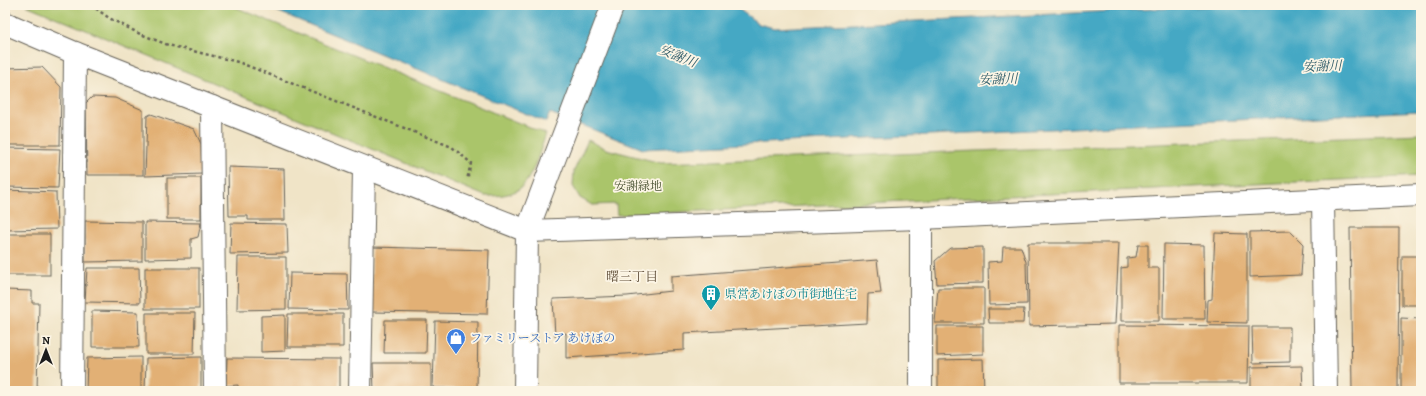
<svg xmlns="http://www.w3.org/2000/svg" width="1426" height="396" viewBox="0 0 1426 396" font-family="Alegreya,'Noto Serif JP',serif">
<rect width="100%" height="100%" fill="#fcf5e5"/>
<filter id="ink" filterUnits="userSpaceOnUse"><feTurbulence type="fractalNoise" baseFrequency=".025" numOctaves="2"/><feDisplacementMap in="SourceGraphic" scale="8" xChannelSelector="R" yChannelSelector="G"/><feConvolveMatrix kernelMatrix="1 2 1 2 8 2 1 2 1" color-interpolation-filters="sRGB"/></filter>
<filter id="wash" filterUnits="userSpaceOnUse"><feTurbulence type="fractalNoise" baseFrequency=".012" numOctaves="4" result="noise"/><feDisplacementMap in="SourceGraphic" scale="16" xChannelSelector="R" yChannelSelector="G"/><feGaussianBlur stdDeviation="0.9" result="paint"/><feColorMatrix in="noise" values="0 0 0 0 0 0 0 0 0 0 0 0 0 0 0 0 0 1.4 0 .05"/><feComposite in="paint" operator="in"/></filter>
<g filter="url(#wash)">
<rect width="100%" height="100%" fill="#f0e4c7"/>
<g fill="#aac56b" stroke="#637044">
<path d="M26,5h204l316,129c-6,16 -14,49 -30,57 -10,5 -21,5 -31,5z"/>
<path d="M1421,134v42l-804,39 -1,-11 -24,1 -12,-7 -7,-12 1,-15 14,-31 18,9 55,14z"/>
</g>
<path fill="#44a8c4" stroke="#306270" d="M262,5h471l26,19 15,4 461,-23h186v106l-778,38 -93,-36 -4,9z"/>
<g id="blocks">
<g fill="#e2b074">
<path d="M42,67l19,20 -1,58h-55v-77z"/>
<path d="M92,97l23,1 28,12v65h-56l-1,-72z"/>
<path d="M151,114l43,15 7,15 1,30 -57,2 2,-60z"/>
<path d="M5,148l55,1 -2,39 -53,-1z"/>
<path d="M228,167l56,2 1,51h-37v-4h-19z"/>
<rect x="167" y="178" width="34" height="41"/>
<path d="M5,190l51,2 1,37 -52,1z"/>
<path d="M85,221l57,1v39l-57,1z"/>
<path d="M145,222l56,1 -3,14 -7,2v19l-46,1z"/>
<path d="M231,223l56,1 1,29 -58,1z"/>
<path d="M1350,228h49l-1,163h-46z"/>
<path d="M1290,231l13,13 -2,31 -51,2v-45z"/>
<path d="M1215,233l32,1v89l-40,-1 1,-22 4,-1z"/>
<rect x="5" y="234" width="45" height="41"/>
<path d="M1028,243h91l-4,81 -86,2z"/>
<path d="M1164,244l40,1 1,74h-42z"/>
<path d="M1138,245h10v23h11v53h-38v-53l6,-1v-9l9,-1z"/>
<path d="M372,247l117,3 -2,64 -116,-2z"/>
<path d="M983,247v36l-46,1 -2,-23 15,-13z"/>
<path d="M1003,247h18l5,15 1,42 -38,1 -1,-43 14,-1z"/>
<rect x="1402" y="256" width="19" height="49"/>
<path d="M238,257h48v52l-49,1z"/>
<path d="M877,260l4,33 -13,1 -1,29 -183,10v17l-118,8v-25l-11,3 -2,-37 74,-3 44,-5v-15z"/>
<path d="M87,268h52l1,35 -55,-1z"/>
<rect x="145" y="268" width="54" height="41"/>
<path d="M290,273l57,1 1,36 -59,-1z"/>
<path d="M938,288h46v35h-49z"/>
<path d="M5,290l27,1v12h7l-2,88h-32z"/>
<path d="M988,309h36l-1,14h-34z"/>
<path d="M92,311l46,1 1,35h-47z"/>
<path d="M146,313h49l-1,41h-48z"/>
<path d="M288,314h55v33h-56z"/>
<path d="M285,315v36l-24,1v-36z"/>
<path d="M1401,318l20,1v72h-20z"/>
<path d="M385,320h42l-1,33h-42z"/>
<path d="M435,321l43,1 -1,67 -44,-1z"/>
<path d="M1119,325l130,1 -1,57h-129z"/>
<path d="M937,326h46v28l-46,2z"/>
<path d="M1252,327h38v35l-37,1z"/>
<path d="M141,357v34h-55l1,-33z"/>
<path d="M201,357v34h-56l1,-33z"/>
<path d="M227,358l112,1v32h-101v-6l-12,1z"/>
<path d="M983,359l1,32h-46v-31z"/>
<path d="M373,363h58v28h-57z"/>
<path d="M1302,366l1,25h-52v-24z"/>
</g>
</g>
</g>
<g filter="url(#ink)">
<use href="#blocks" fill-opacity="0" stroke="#666258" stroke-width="1"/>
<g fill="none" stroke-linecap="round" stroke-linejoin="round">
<defs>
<g id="minor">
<path d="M212,107l3,284"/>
<path d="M72,391l3,-338"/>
<path d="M360,391l4,-223"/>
<path d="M525,391l2,-160"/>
</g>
<g id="tertiary">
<path d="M5,23l70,30 452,178 394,-13 500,-23"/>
<path d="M1323,199l3,192"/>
<path d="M921,218v173"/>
<path d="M527,231l86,-226"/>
</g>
</defs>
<use href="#minor" stroke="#666258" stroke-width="24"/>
<use href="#tertiary" stroke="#666258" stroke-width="24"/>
<path stroke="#666258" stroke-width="2.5" stroke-dasharray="3 3" stroke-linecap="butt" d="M91,5l18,13 29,15 30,12 70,17 214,85 19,16 -4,17"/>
<use href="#minor" stroke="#fff" stroke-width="22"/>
<use href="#tertiary" stroke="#fff" stroke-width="22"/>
</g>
</g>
<defs>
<symbol id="building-pin" viewBox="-11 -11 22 30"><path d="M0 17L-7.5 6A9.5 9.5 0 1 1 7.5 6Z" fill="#0f9aa8" stroke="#fcf5e5"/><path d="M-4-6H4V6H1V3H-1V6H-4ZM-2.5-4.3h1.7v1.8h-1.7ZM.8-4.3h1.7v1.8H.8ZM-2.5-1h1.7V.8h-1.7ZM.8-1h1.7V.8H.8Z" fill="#fff"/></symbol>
<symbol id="shop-pin" viewBox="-11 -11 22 30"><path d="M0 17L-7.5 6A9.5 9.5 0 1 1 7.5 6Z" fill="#3f7fe0" stroke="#fcf5e5"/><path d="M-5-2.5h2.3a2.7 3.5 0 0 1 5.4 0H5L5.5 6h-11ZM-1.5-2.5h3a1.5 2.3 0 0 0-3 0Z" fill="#fff"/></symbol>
</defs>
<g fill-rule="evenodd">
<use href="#building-pin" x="700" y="283" width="22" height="30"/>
<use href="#shop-pin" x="445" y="327" width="22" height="30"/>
</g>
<g text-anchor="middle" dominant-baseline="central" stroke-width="3.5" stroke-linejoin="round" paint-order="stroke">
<g font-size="12" fill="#4e5738" stroke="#fcf5e5">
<text x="638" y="186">安謝緑地</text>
</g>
<g font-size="12" fill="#0d838f" stroke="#fcf5e5" text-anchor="start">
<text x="725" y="294">県営あけぼの市街地住宅</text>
</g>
<g font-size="12" fill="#366cbe" stroke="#fcf5e5" text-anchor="start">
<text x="470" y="338">ファミリーストア あけぼの</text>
</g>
<g font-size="13" font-style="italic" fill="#2e5b68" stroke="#fcf5e5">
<text transform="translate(678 56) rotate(22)">安謝川</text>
<text transform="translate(1322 66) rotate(-2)">安謝川</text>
<text transform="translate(998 79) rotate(-2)">安謝川</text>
</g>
<g font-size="13" fill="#61503b" stroke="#fcf5e5">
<text x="632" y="276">曙三丁目</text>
</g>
</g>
<rect width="1426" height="396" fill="none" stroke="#fcf5e5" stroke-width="20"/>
<g transform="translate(46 350)" stroke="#fcf5e5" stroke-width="3" paint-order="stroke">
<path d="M0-3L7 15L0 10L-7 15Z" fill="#1c1c1c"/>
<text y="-6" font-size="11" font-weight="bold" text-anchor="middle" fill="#1c1c1c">N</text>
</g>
</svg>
